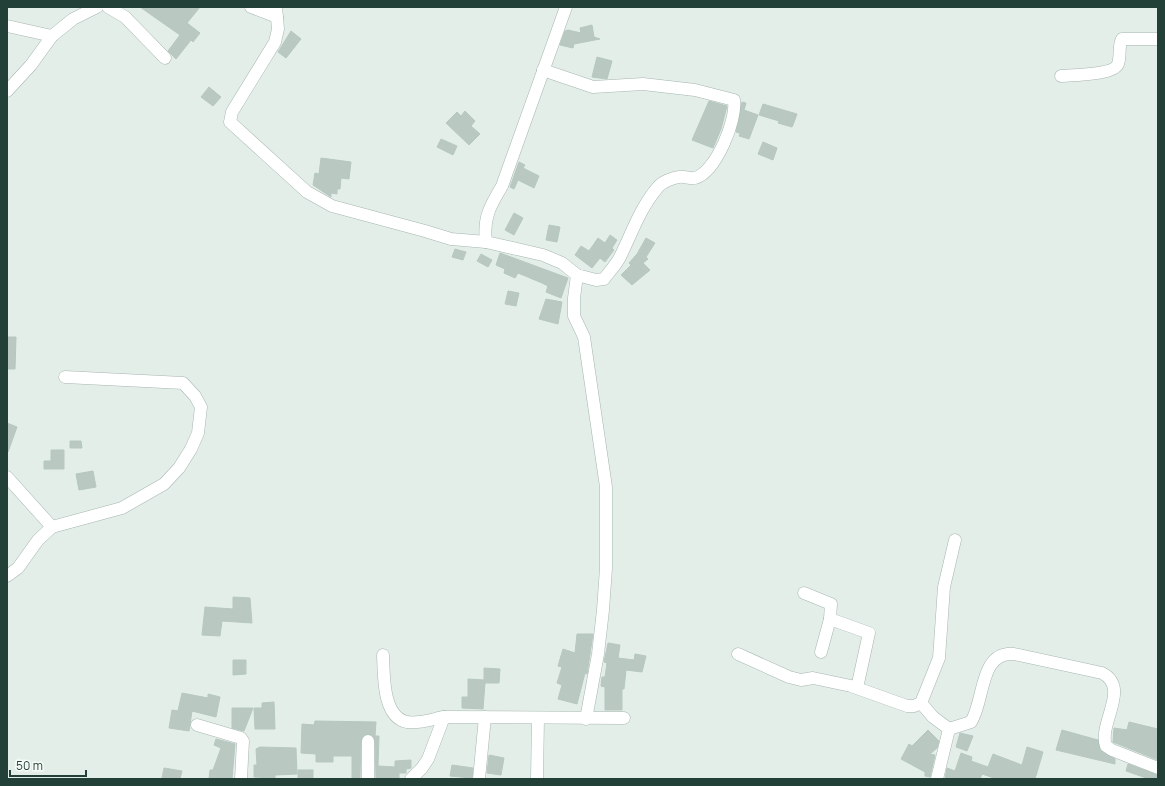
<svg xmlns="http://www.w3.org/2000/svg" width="1165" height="786" viewBox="0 0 1165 786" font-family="Manrope,sans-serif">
<rect width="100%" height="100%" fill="#e4eee9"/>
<g fill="#b9c9c2" stroke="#b6c8c0">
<path d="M140,7h60l-13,16 13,10 -7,9 -2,-2 -15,19 -8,-8 12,-16z"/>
<path d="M592,25l2,12 6,2 -26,5 -1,4 -13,-3 5,-14 3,-1 13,3 -1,-5z"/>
<path d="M291,31l10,8 -15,19 -8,-6z"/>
<path d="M597,57l15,4 -5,18 -15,-2z"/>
<path d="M209,87l12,10 -8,9 -12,-9z"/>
<path d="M709,101l18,5 -6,23 -8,19 -21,-8z"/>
<path d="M742,102l4,1 -2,7 14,5 -9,24 -10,-3 1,-3 -4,-1z"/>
<path d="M763,104l34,10 -4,11 -1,2 -14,-4 1,-2 -20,-6z"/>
<path d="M465,111l10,10 -4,5 9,8 -11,11 -23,-22 11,-11 4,4z"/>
<path d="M441,139l16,7 -4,9 -16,-8z"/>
<path d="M763,142l14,6 -4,12 -15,-6z"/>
<path d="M321,158l30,4 -2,17 -8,-1 -1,11h-3v5l-6,-1v4l-18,-12 2,-12 4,1z"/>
<path d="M519,162l6,3 -2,3 16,8 -5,12 -16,-8 -4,9 -4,-2z"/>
<path d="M514,213l9,5 -9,17 -9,-5z"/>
<path d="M549,225l11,2 -3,15 -11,-2z"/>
<path d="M610,235l7,5 -5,8 2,2 -9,12 -5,-4 -8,10 -17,-13 6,-9 8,5 9,-13 7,5z"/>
<path d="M646,238l9,5 -9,14 2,2 -5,4 7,7 -18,15 -11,-10 10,-10 -2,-2 8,-9z"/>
<path d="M455,249l11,3 -3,8 -11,-3z"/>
<path d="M500,253l68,25 -7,20 -15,-6 2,-6 -6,-3 -24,-10 -3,5 -11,-5 1,-4 -9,-4z"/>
<path d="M481,254l11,6 -4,7 -11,-6z"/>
<path d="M508,291l11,2 -3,13 -11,-2z"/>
<path d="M546,299l16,3 -4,22 -19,-5z"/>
<path d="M7,337h9l-1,32h-8z"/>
<path d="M7,423l10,4 -9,25h-1z"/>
<path d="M70,441h11l1,7h-12z"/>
<path d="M51,450h13v19h-20v-8h7z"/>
<path d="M93,471l3,16 -17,3 -3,-16z"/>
<path d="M233,597l17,1 2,25 -30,-2 -2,15 -18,-1 3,-28 28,2z"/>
<path d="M577,634h16l-6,40 -2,-1 -8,31 -19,-5 4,-14 -5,-2 5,-16 -4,-1 5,-17 12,4z"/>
<path d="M608,643l12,2 -2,13 16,2 1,-6 11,2 -4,16 -16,-2 -2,19h-2v21h-17v-23l-4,-1 1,-9h3l2,-14 -3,-1z"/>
<path d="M233,660h13v14l-13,1z"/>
<path d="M484,668l16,1 -1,14h-14l-2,26 -21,-1v-11h6v-18l16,1z"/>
<path d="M182,693l26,5v-4l12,3 -4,20 -24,-6 -3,20 -20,-3 3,-18 6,1z"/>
<path d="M274,702l1,27h-20l-1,-21h8v-5z"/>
<path d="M232,708h21l-9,23 -12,-3z"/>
<path d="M315,721l61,1 -1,14h4l-1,30 17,1v-6l16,-1v8l-5,1v4h-7v6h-23l-1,-38 -3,-6 -4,-1 -4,1 -3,6 -1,38h-8v-23h-19v6h-17v-8l-15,-1 1,-29 12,1z"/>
<path d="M1129,722l29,7v31l-45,-18 1,-14 13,2z"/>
<path d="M928,730l11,11 -2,7 -7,6 5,1 -5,22 -5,-1v-4l-24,-13 8,-15 3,2z"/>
<path d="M1062,730l36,10 2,10 15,9v5l-59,-14z"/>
<path d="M960,733l13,3 -6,15 -11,-4z"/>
<path d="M216,739l19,5 -3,35h-23l1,-9h3l8,-22 -7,-3z"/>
<path d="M260,747l36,1 1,26 -22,1v3l-21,-1v-12h3l-1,-16z"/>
<path d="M1027,747l16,5 -8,27h-38l-15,-5 -2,5h-35l2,-11 8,3 6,-18 11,4 -1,4 17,6 5,-13 29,11z"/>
<path d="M489,755l15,3 -3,17 -14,-2z"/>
<path d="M1128,764l30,11v4h-9l-23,-8z"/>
<path d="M452,765l21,3 -1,10 -22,-2z"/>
<path d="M164,768l18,3 -2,8 -18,-1z"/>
<rect x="298" y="770" width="15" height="9"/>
</g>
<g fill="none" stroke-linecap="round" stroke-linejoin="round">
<defs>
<g id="minor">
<path d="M108,7l17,10 40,41"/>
<path d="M251,7l26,10"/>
<path d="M276,7l2,22 -3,13 -43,70 -2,10 77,70 25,14 93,25 26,8 35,3 57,13 19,8 15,12 19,5 8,-1c5,-7 12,-14 16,-22 12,-24 20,-49 38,-70 4,-5 14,-9 21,-10 5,-1 11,2 16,1 21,-6 42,-58 39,-78l-39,-10 -52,-6 -50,3 -50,-17"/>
<path d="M7,26l45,10"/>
<path d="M1061,76c11,-1 53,-1 57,-12 3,-8 0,-18 4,-25h36"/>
<path d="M7,91l24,-26 21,-29 21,-17 24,-12"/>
<path d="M486,242c-3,-24 4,-36 16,-56l64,-179"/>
<path d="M577,275l-3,23v18l10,21 22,150v81l-3,42 -5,44 -12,65"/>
<path d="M7,477l45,50"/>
<path d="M7,576l11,-8 20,-28 14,-13 70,-19 42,-24 15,-16 12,-19 7,-16 3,-26 -6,-11 -12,-13 -118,-6"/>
<path d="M804,593l27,11 -1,15 39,14 -12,55"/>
<path d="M821,652l9,-33"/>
<path d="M738,654l51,23 12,3 12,-2 38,8 56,20h7l7,-3"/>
<path d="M383,655c1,19 -1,62 24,67 12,2 26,-3 37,-5"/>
<path d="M197,725l44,13 2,3 -2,38"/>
<path d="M949,729l22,-7c14,-22 8,-71 43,-68l88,19c29,15 -4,50 4,73l6,4 46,18"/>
<path d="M368,779v-38"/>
<path d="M411,779l11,-11 6,-9 16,-42 180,1"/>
<path d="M479,779l6,-62"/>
<path d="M537,779l1,-61"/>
<path d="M937,779l12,-50 -16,-12 -12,-14 18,-45 5,-71 11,-47"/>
</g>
</defs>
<use href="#minor" stroke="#a6b6b0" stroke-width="13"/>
<use href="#minor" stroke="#fff" stroke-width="12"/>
</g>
<rect width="1165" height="786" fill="none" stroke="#234038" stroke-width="16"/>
<path d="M10 770v6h76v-6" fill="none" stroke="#234038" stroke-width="2"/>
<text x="16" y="770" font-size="12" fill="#234038" stroke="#f5faf7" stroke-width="3" paint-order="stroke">50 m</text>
</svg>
